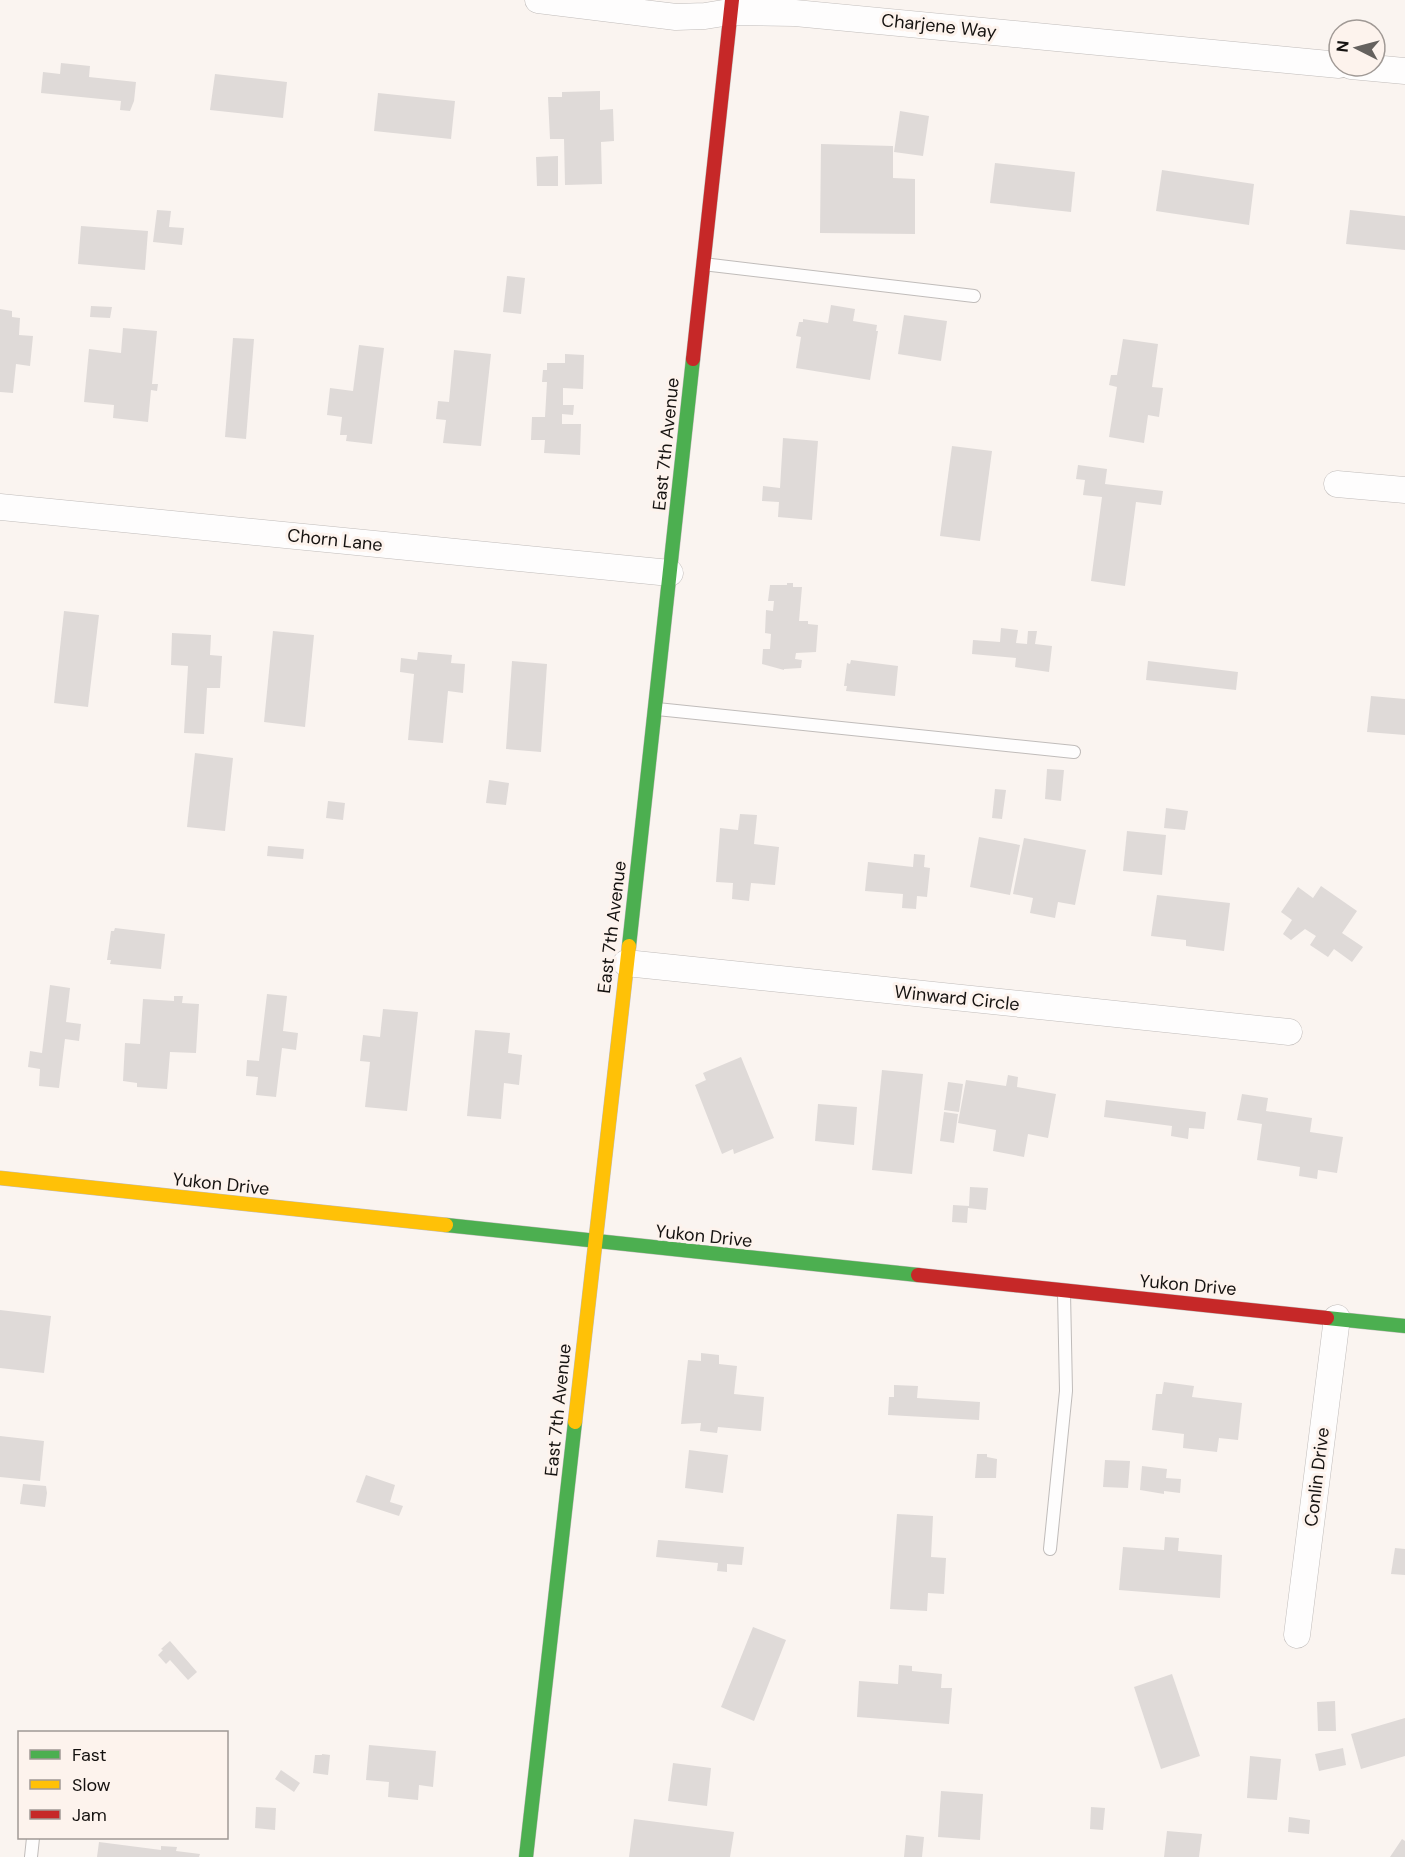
<svg xmlns="http://www.w3.org/2000/svg" width="1405" height="1857" viewBox="0 0 1405 1857" font-family="'DM Sans',sans-serif">
<rect width="100%" height="100%" fill="#faf4f0"/>
<g fill="#dfdad8">
<path d="M61,63l29,3 -1,11 47,5 -2,19 -4,10 -10,-1 1,-9 -80,-8 2,-21 17,2z"/>
<path d="M215,74l72,8 -4,36 -73,-8z"/>
<path d="M600,91v19l13,-1 1,32 -13,1 1,42 -37,1 -1,-46h-14l-2,-42h14v-5z"/>
<path d="M378,93l77,8 -4,38 -77,-8z"/>
<path d="M900,111l29,5 -6,40 -29,-4z"/>
<path d="M821,144l72,2v32l22,1v55l-95,-1z"/>
<path d="M558,156v30h-21l-1,-29z"/>
<path d="M995,163l80,9 -4,40 -81,-9z"/>
<path d="M1162,170l92,14 -5,41 -93,-14z"/>
<path d="M157,210l14,1 -2,16 15,1 -2,17 -29,-3z"/>
<path d="M1350,210l55,6v34l-59,-6z"/>
<path d="M81,226l67,5 -3,39 -67,-6z"/>
<path d="M507,276l18,2 -4,36 -18,-2z"/>
<path d="M831,305l24,4 -2,12 24,4 -1,6h2l-8,49 -74,-12 5,-31 -5,-1 3,-14h4v-3l25,4z"/>
<path d="M91,306l21,1 -2,11 -20,-1z"/>
<path d="M0,309l12,2v6l8,1 -1,17 14,1 -3,30 -14,-2 -3,29 -13,-1z"/>
<path d="M904,315l43,6 -6,40 -43,-7z"/>
<path d="M123,328l34,3 -5,53h6l-1,7 -6,-1 -3,32 -35,-4 1,-13 -30,-3 5,-53 32,4z"/>
<path d="M233,338l21,1 -8,100 -21,-2z"/>
<path d="M1123,339l35,5 -6,43 11,1 -4,29 -11,-2 -4,28 -35,-6 8,-50 -8,-2 2,-10h6z"/>
<path d="M359,345l25,3 -12,96 -26,-3 1,-6h-7l2,-18 -15,-2 3,-27 23,3z"/>
<path d="M454,350l37,4 -10,92 -38,-3 3,-23 -10,-1 2,-18 11,1z"/>
<path d="M565,354l19,1 -1,34 -20,-1v17h11l-1,10 -11,-1v10h19l-1,31 -36,-2 1,-13h-14l1,-23h13l2,-35h-5l1,-12h4v-7h18z"/>
<path d="M783,438l35,3 -6,79 -34,-3 1,-15 -17,-1 1,-15 17,2z"/>
<path d="M952,446l40,5 -12,90 -40,-5z"/>
<path d="M1078,465l29,4 -2,15 58,7 -2,14 -25,-3 -11,84 -34,-5 11,-84 -19,-2 2,-15 -9,-1z"/>
<path d="M787,583h6v4h9l-3,34h9v3l10,1 -2,27 -20,1 -1,6 7,1 -1,8 -17,1v1l-22,-6 1,-15h7l1,-15 -6,-1 1,-23 7,1 1,-10h-6l2,-16h17z"/>
<path d="M64,611l35,4 -11,92 -34,-4z"/>
<path d="M1001,628l17,2 -2,13 11,1 1,-13h9l-2,13 17,2 -3,26 -34,-5 1,-9 -44,-4 1,-14 27,2z"/>
<path d="M273,631l41,4 -9,92 -41,-5z"/>
<path d="M172,633l39,2 -1,20 12,1 -2,32h-13l-3,46 -20,-1 4,-67 -17,-1z"/>
<path d="M418,652l34,3 -1,8 14,1 -2,29 -15,-2 -5,52 -35,-3 6,-66 -14,-2 1,-14 16,2z"/>
<path d="M851,660l47,6 -3,30 -49,-5 1,-5h-3l3,-23 3,1z"/>
<path d="M512,661l35,3 -6,88 -35,-3z"/>
<path d="M1148,661l90,11 -2,18 -90,-10z"/>
<path d="M1371,696l34,3v36l-38,-3z"/>
<path d="M195,753l38,5 -8,73 -38,-4z"/>
<path d="M1047,769l17,1 -3,31 -16,-2z"/>
<path d="M489,780l20,3 -3,22 -20,-2z"/>
<path d="M995,789l11,1 -4,29 -10,-1z"/>
<path d="M328,801l17,2 -2,17 -17,-2z"/>
<path d="M1166,808l22,3 -3,19 -21,-2z"/>
<path d="M740,814l17,1 -3,29 25,3 -4,38 -24,-2 -2,18 -17,-2 1,-16 -17,-1 4,-54 18,2z"/>
<path d="M1127,831l39,4 -4,40 -39,-4z"/>
<path d="M979,837l41,8 -10,50 -40,-8z"/>
<path d="M1024,838l62,12 -11,55 -17,-3 -3,16 -25,-5 3,-15 -20,-4z"/>
<path d="M268,846l36,3 -1,10 -36,-3z"/>
<path d="M914,854l11,1 -1,12 6,1 -3,29 -10,-1 -1,13 -14,-1 1,-14 -38,-3 3,-29 45,5z"/>
<path d="M1321,886l36,25 -15,22 21,14 -11,15 -18,-13 -6,8 -18,-12 6,-9 -11,-7 -14,11 -8,-6 9,-14 -11,-8 17,-25 15,11z"/>
<path d="M1157,895l73,8 -6,48 -38,-5v-6l-35,-4z"/>
<path d="M115,928l50,6 -4,35 -51,-5 1,-4h-4l4,-29h3z"/>
<path d="M50,985l20,3 -4,34 15,2 -2,17 -14,-2 -6,49 -20,-2 1,-17 -12,-2 2,-16 12,2z"/>
<path d="M267,994l20,2 -4,35 15,2 -2,17 -14,-2 -6,49 -20,-2 2,-18 -12,-1 1,-16 12,1z"/>
<path d="M174,996h9l-1,7 17,1 -3,49 -26,-1 -3,37 -30,-2v-4l-14,-2 2,-38 15,1 3,-45 31,2z"/>
<path d="M383,1009l35,3 -11,99 -42,-4 5,-45 -10,-1 3,-26 17,2z"/>
<path d="M475,1030l35,3 -2,20 14,2 -3,30 -15,-2 -3,36 -34,-3z"/>
<path d="M741,1057l33,81 -40,16 -1,-5 -11,5 -27,-69 11,-5 -3,-7z"/>
<path d="M882,1070l41,4 -11,100 -40,-4z"/>
<path d="M1008,1075l10,2 -1,10 39,7 -8,44 -20,-4 -4,23 -31,-6 3,-21 -38,-7 8,-43 40,6z"/>
<path d="M948,1082l15,2 -4,28 -15,-2z"/>
<path d="M1242,1094l26,4 -2,13 46,7 -2,14 33,5 -6,36 -19,-3 -1,9 -18,-3 1,-9 -43,-7 5,-36 -25,-4z"/>
<path d="M1106,1100l100,12 -2,17 -15,-1 -1,11 -17,-3 1,-10 -68,-9z"/>
<path d="M818,1104l39,3 -3,38 -39,-4z"/>
<path d="M944,1112l14,2 -4,29 -14,-2z"/>
<path d="M970,1187l18,1 -2,22 -18,-2 -1,15 -15,-1 1,-17 16,1z"/>
<path d="M0,1310l51,6 -7,57 -44,-5z"/>
<path d="M701,1353l18,2v9l18,2 -3,28 30,3 -3,34 -43,-4 -1,6 -17,-2 1,-8 -20,1 7,-64 13,1z"/>
<path d="M1164,1382l30,4 -2,11 50,6 -4,37 -19,-2 -2,14 -34,-4 1,-14 -32,-4 4,-36h6z"/>
<path d="M894,1385l24,1 -1,12 63,4 -1,18 -91,-5 1,-18h5z"/>
<path d="M0,1436l44,5 -4,40 -40,-4z"/>
<path d="M689,1450l39,5 -5,38 -38,-5z"/>
<path d="M977,1454h10v3l10,2 -1,19h-21z"/>
<path d="M1105,1460l25,1 -2,27 -25,-1z"/>
<path d="M1142,1466l25,3 -1,9 15,1 -1,14 -16,-2v3l-24,-4z"/>
<path d="M366,1475l29,10 -5,17 13,4 -4,10 -43,-14z"/>
<path d="M23,1484l23,2 1,7 -2,14 -25,-3z"/>
<path d="M897,1514l36,2 -2,41 15,1 -2,36 -16,-1 -1,18 -37,-2z"/>
<path d="M1165,1537l14,1 -1,13 44,4 -2,43 -101,-8 4,-43 41,3z"/>
<path d="M658,1540l86,7 -2,18 -15,-1v8l-10,-1 1,-8 -62,-6z"/>
<path d="M1395,1548l10,1v26l-14,-1z"/>
<path d="M753,1627l33,13 -32,81 -33,-14z"/>
<path d="M170,1641l27,31 -9,8 -18,-20 -4,4 -8,-9 5,-5 -2,-1z"/>
<path d="M899,1665l13,1v5l30,3 -1,14h11l-3,36 -92,-7 2,-36 39,3z"/>
<path d="M1172,1674l28,82 -39,13 -27,-82z"/>
<path d="M1335,1701l1,30h-18l-1,-29z"/>
<path d="M1405,1718v38l-44,13 -10,-35z"/>
<path d="M369,1745l67,6 -3,36 -14,-2 -1,15 -30,-3 1,-15 -23,-2z"/>
<path d="M1343,1748l3,17 -27,6 -4,-17z"/>
<path d="M322,1754l8,1 -2,20 -15,-2 2,-18h7z"/>
<path d="M1250,1756l31,3 -4,41 -30,-2z"/>
<path d="M673,1763l38,5 -4,38 -39,-5z"/>
<path d="M281,1770l19,13 -6,9 -19,-13z"/>
<path d="M941,1791l42,3 -3,46 -42,-3z"/>
<path d="M256,1807l20,1 -1,22 -20,-2z"/>
<path d="M1091,1807l14,1 -2,22 -13,-1z"/>
<path d="M1289,1817l21,3 -1,14 -21,-2z"/>
<path d="M634,1819l100,13 -4,25h-101z"/>
<path d="M1167,1831l35,3 -3,23h-35z"/>
<path d="M906,1835l18,2 -2,20h-18z"/>
<path d="M1402,1839l3,2v16h-15z"/>
<path d="M99,1842l62,8v-4l16,1 -1,4 24,3 -1,3h-102z"/>
</g>
<g fill="none" stroke-linecap="round" stroke-linejoin="round">
<defs>
<g id="lane">
<path d="M703,264l271,32"/>
<path d="M657,709l417,43"/>
<path d="M1050,1549l16,-158 -2,-98"/>
<path d="M31,1857l2,-19"/>
</g>
<g id="street">
<path d="M538,0l138,17 29,-1 25,-4 65,1 544,52"/>
<path d="M1351,66l54,5"/>
<path d="M1337,484l68,6"/>
<path d="M0,507l670,66"/>
<path d="M626,963l663,69"/>
<path d="M1297,1635l40,-317"/>
</g>
<g id="fast">
<path d="M629,946l64,-587"/>
<path d="M446,1225l472,50"/>
<path d="M1327,1318l78,8"/>
<path d="M526,1857l49,-435"/>
</g>
<g id="slow">
<path d="M0,1178l446,47"/>
<path d="M575,1422l54,-476"/>
</g>
<g id="jam">
<path d="M693,359l39,-359"/>
<path d="M918,1275l409,43"/>
</g>
</defs>
<use href="#lane" stroke="#c0bcba" stroke-width="14"/>
<use href="#street" stroke="#c0bcba" stroke-width="27"/>
<use href="#fast" stroke="#c0bcba" stroke-width="15"/>
<use href="#slow" stroke="#c0bcba" stroke-width="15"/>
<use href="#jam" stroke="#c0bcba" stroke-width="15"/>
<use href="#lane" stroke="#fefdfd" stroke-width="12"/>
<use href="#street" stroke="#fefdfd" stroke-width="26"/>
<use href="#fast" stroke="#4caf50" stroke-width="14"/>
<use href="#slow" stroke="#ffc107" stroke-width="14"/>
<use href="#jam" stroke="#c62828" stroke-width="14"/>
</g>
<g text-anchor="middle" dominant-baseline="central" stroke-width="6" stroke-linejoin="round" paint-order="stroke">
<g font-size="18" fill="#151210" stroke="#fdf3ed">
<text transform="translate(939 26) rotate(6)">Charjene Way</text>
<text transform="translate(666 444) rotate(-84)">East 7th Avenue</text>
<text transform="translate(335 540) rotate(6)">Chorn Lane</text>
<text transform="translate(612 927) rotate(-83)">East 7th Avenue</text>
<text transform="translate(957 998) rotate(6)">Winward Circle</text>
<text transform="translate(221 1184) rotate(6)">Yukon Drive</text>
<text transform="translate(704 1236) rotate(6)">Yukon Drive</text>
<text transform="translate(1188 1285) rotate(5)">Yukon Drive</text>
<text transform="translate(558 1410) rotate(-84)">East 7th Avenue</text>
<text transform="translate(1317 1477) rotate(-83)">Conlin Drive</text>
</g>
</g>
<rect x="18" y="1731" width="210" height="108" fill="#fdf3ed" stroke="#a09995" stroke-width="1.5"/>
<rect x="30" y="1750" width="30" height="9" fill="#4caf50" stroke="#a09995" stroke-width="1.5"/>
<text x="72" y="1761" font-size="18" fill="#151210">Fast</text>
<rect x="30" y="1780" width="30" height="9" fill="#ffc107" stroke="#a09995" stroke-width="1.5"/>
<text x="72" y="1791" font-size="18" fill="#151210">Slow</text>
<rect x="30" y="1810" width="30" height="9" fill="#c62828" stroke="#a09995" stroke-width="1.5"/>
<text x="72" y="1821" font-size="18" fill="#151210">Jam</text>
<g transform="translate(1357 48) rotate(276)"><circle r="28" fill="#fdf3ed" stroke="#a09995" stroke-width="1.5"/>
<path d="M0-4.5L10 22L0 15L-10 22Z" fill="#65615e"/>
<text y="-9" font-size="16" font-weight="bold" text-anchor="middle" fill="#151210">N</text>
</g>
</svg>
